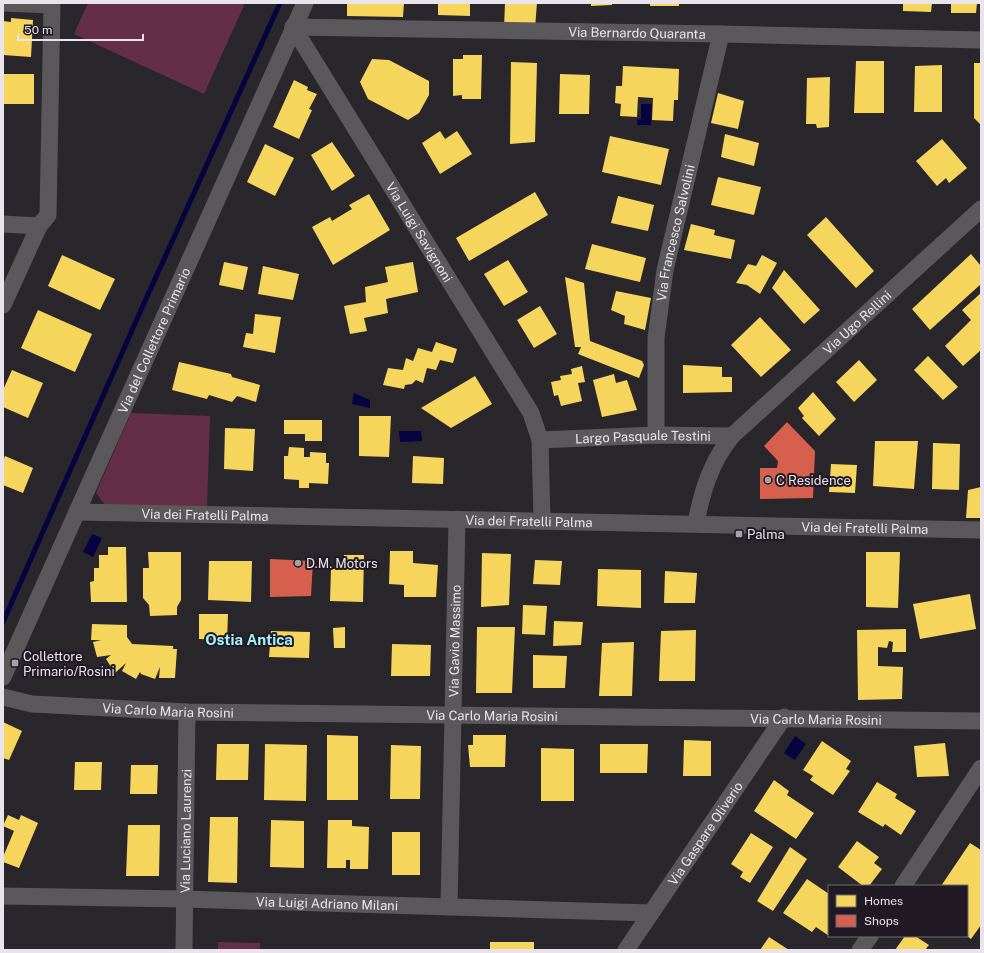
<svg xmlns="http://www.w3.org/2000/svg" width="984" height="953" viewBox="0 0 984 953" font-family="'Public Sans',sans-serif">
<rect width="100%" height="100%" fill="#29262c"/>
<g fill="#642f46">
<path d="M88,3h157l-41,91 -130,-60z"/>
<path d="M131,413l79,3 -3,92 -102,-3 -9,-12z"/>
<path d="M218,942l42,1v7h-42z"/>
</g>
<g fill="#060341">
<path d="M641,104h11l-1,21h-14v-6h4z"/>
<path d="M354,393l16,7v8l-18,-4z"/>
<path d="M399,431h22l1,10 -22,1z"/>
<path d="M92,534l10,4 -9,19 -10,-5z"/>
<path d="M795,736l11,8 -11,16 -11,-7z"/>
</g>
<g fill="#f6d55c">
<path d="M347,3h57l-1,14 -56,-1z"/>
<path d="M438,3h32v13l-32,-1z"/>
<path d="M505,3h32l-2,25h-31z"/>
<path d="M591,3h21v2l-21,1z"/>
<rect x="650" y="3" width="29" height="3"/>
<path d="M903,3h29l-1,9 -28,-1z"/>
<path d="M951,3h26l-1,10h-25z"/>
<path d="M11,18l22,2 -2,37 -28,-2v-34l8,1z"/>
<path d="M463,55h19l-1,44h-19v-4l-9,1v-37h10z"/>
<path d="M372,59l17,1 40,21v14l-10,18 -11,7 -40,-21 -8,-17z"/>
<path d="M856,61h28v52h-30z"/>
<path d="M511,62l26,1 -2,79 -25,2z"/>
<path d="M974,63h7v62l-7,-7z"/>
<path d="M942,65v47h-28l1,-46z"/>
<path d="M623,66l56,3 -1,31h-4l-1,21 -21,-1 1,-22 -15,-1 -1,20 -17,-1 1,-12 -6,-1 1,-17h6z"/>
<rect x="3" y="74" width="31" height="30"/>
<path d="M560,74l30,1 -1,39h-30z"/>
<path d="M830,77l-1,50 -12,1 -1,-4h-10l1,-46z"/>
<path d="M294,80l14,7 -1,3 10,4 -8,15 3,1 -13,29 -26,-12z"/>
<path d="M718,93l26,8 -6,28 -27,-6z"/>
<path d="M440,131l5,8 12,-8 15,23 -32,20 -18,-31z"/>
<path d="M725,134l34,9 -5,23 -33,-9z"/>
<path d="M610,136l59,13 -8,36 -59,-13z"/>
<path d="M942,139l25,29 -18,15 -3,-5 -9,8 -21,-25z"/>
<path d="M332,142l23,34 -23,15 -21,-36z"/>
<path d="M265,144l29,14 -19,38 -28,-14z"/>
<path d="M718,177l43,10 -7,28 -43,-10z"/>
<path d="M535,192l13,23 -79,46 -13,-23z"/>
<path d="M369,194l21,36 -57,35 -21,-38 18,-10 2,4 20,-12 -3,-4z"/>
<path d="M618,196l36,9 -6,26 -37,-8z"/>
<path d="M826,217l48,54 -18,17 -49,-53z"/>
<path d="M691,224l24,6 -1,5 21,5 -4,19 -47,-9z"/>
<path d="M592,244l54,14 -6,24 -55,-13z"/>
<path d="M971,254l10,12v18l-51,46 -18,-21z"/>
<path d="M62,255l53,24 -15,31 -52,-24z"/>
<path d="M762,255l15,8 -17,31 -13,-9 -11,-2 12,-19 8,2z"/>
<path d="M508,260l20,32 -24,14 -20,-32z"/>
<path d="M224,262l24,5 -5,23 -24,-5z"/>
<path d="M413,262l5,30 -32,7 2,14 -24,5 3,13 -17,3 -6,-28 22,-4 -1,-15 23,-5 -3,-15z"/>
<path d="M263,266l36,8 -6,26 -35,-6z"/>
<path d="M784,270l36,40 -16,14 -32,-36z"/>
<path d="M565,277l19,6 6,58 52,20 2,4 -5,13 -61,-24 3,-7h-6z"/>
<path d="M616,291l35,7 -6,32 -21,-6 1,-8 -14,-6z"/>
<path d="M981,293v57l-18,16 -18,-20 26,-26 -9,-10z"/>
<path d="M540,306l17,28 -23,14 -17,-28z"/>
<path d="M38,310l54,24 -17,38 -54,-24z"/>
<path d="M255,314l26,3 -6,36 -32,-6 3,-14 7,1z"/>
<path d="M760,317l31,33 -30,27 -30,-32z"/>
<path d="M436,342l21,7 -4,14 -13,-3 -4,10 -9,-2 -4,15 -7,-3 -4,4 -7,1 -1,4 -21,-4 5,-17 15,2 3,-12 7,3 5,-13 14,4z"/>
<path d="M928,356l30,31 -15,13 -29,-30z"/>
<path d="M859,360l18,20 -23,22 -18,-20z"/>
<path d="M179,362l52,12 1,3 28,8 -4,17 -19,-6 -5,6 -23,-7 -2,4 -35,-9z"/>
<path d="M683,365l39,2v10h10v15l-49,1z"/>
<path d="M582,366l3,16 -7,1 4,18 -21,5 -3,-11 -4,1 -3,-14 10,-2 -1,-4 12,-2 -1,-5z"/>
<path d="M12,370l31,13 -15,35 -25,-11v-17z"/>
<path d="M614,374l2,9 11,-3 10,30 -35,7 -9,-37z"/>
<path d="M475,376l17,28 -41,24 -30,-20z"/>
<path d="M813,392l23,27 -17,17 -17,-18 2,-2 -6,-8z"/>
<path d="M359,416h32l-2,41 -30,-1z"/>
<path d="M284,420h38v21h-17v-7h-21z"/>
<path d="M225,428l30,1 -2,42 -29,-2z"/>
<path d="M875,441h43l-4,48 -41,-3z"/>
<path d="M933,443l27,1 -1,46 -27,-1z"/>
<path d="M289,447l15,1v9h6v-5l16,1v10h3l-1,21 -19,-1v5h-10v-8l-15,-1v-23h4z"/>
<path d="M5,456l28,12 -10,25 -20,-8v-24z"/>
<path d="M413,456l31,2 -1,26 -31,-1z"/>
<path d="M831,464l26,1 -2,28 -26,-1z"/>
<path d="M981,487v31h-15l2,-28z"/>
<path d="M108,547h18l1,55h-36l-1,-20 4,-1v-13h5v-13h9z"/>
<path d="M390,551h23v12l25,2 -2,32h-32v-12l-15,-1z"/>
<path d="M148,552h33v48l-4,7v8l-27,1 -1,-11 -6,-7v-30h6z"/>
<path d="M866,552h34l-2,56 -32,-1z"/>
<path d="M482,553l29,1 -2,51 -28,2z"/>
<path d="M344,555h20l-1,47 -33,-1 1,-32h12z"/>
<path d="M535,560l27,1 -2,24 -27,-1z"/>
<path d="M209,561h43l-1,41 -43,-2z"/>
<path d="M598,569l43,1v38l-44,-2z"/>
<path d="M665,571l32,2 -2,30h-31z"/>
<path d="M970,594l6,35 -56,10 -7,-35z"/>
<path d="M523,605l24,1 -2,29 -23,-1z"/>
<path d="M199,614h29l-1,26 -28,-1z"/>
<path d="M554,621l29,1 -2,23 -28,1z"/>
<path d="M92,624l35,1v12l5,7 41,2v3h4l-2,29h-16l1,-11 -5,12 -14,-5 -1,-2 -4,7 -14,-8 4,-8 -11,10 -9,-14 5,-4 -14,2 -4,-15 8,-2h-10z"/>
<path d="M345,627v21h-11l-1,-20z"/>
<path d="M477,627h38l-3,66h-36z"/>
<path d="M906,629v23h-14l1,-10 -4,-1 -2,7 -9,-1v19l25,1 -1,32 -44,1 -1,-70z"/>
<path d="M696,630l-1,51h-36l2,-50z"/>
<path d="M271,631l39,1 -1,26 -40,-1z"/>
<path d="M634,642l-2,54h-33l3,-53z"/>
<path d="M392,644l39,1 -1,31h-39z"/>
<path d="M533,655l34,1 -2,32h-32z"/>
<path d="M3,722l19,9 -13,29 -6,-2z"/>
<path d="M327,735l31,1v64h-31z"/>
<path d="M473,735h33l-1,32h-35l-2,-22h5z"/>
<path d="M684,740l27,1v35h-28z"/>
<path d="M822,741l29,20 -5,8 4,2 -17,24 -23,-15 3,-4 -10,-6z"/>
<path d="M945,743l4,33 -32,1 -3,-31z"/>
<path d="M217,744h32l-1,36h-32z"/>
<path d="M265,744l42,1 -1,56 -42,-1z"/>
<path d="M600,744h48l-1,29h-47z"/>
<path d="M391,745l30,1 -1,53h-30z"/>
<path d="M541,748l33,1v52h-33z"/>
<path d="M75,762h27l-1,28h-27z"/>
<path d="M131,765h27l-1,29h-27z"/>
<path d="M774,780l15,11 -2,4 27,18 -18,26 -42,-28z"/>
<path d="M877,782l20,12 -2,4 21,13 -15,24 -16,-11 -2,3 -25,-15z"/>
<path d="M8,815l11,5 2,-5 17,8 -19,45 -16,-6v-5l11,-26 -11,-5z"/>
<path d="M210,817h28l-1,66 -29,-1z"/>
<path d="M271,820l33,1v47l-34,-1z"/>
<path d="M328,820h24v6l17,1 -1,42h-18v-9h-4v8h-19z"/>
<path d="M128,825h32l-1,51h-33z"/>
<rect x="392" y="832" width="28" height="43"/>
<path d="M751,833l22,14 -23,36 -10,-6 3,-5 -12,-8z"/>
<path d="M857,841l22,16 -5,6 8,6 -13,17h-6l-25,-19z"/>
<path d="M970,843l11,7v75l-10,14 -4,-3v-50h-26z"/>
<path d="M790,847l17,12 -34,52 -16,-10z"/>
<path d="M807,879l22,15v42l-13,-9 -4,5 -29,-19z"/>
<path d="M905,936h10l14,9 -4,5h-30z"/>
<path d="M769,937l20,13h-29z"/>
<rect x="490" y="942" width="44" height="8"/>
</g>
<g fill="#d6604d">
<path d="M787,422l28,29 -2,47 -53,1v-31h17l1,-7 -14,-15z"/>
<path d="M270,559l43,2 -2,35 -41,1z"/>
</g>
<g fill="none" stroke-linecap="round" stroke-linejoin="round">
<path stroke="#060341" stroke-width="5" d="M3,622l138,-312 139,-307"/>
<g stroke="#5a585b" stroke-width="17">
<path d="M3,3l49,2 -4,210 -9,11 -36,79"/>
<path id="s1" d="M293,27l428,7 260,6"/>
<path id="s2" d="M293,27l238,386 9,27 2,81"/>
<path d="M3,224l36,2"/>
<path id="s3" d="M656,435v-97l9,-68 56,-236"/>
<path id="s4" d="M540,440l116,-5 76,1"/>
<path id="s5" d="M77,512l904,18"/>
<path id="s6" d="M696,523c6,-32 15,-61 36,-87l249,-227"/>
<path id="s7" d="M3,677l302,-674"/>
<path id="s8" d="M3,697l29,7 155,8 794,9"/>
<path d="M903,886l78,-118"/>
<path id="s9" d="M3,896l181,3 467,14"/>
<path id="s10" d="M449,907l8,-388"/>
<path id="s11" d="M184,950l3,-238"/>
<path id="s12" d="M626,950l158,-233"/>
<path d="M860,950l10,-14"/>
</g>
</g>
<g fill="#a6a2a9" stroke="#211a25" stroke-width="1.5">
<circle cx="768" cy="480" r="4"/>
<rect x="735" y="530" width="8" height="8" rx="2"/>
<circle cx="298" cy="563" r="4"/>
<rect x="11" y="659" width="8" height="8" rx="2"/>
</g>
<g text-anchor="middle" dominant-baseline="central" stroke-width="4" stroke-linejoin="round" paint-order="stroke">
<g font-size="13" fill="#e9e4ec" stroke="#211a25">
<text stroke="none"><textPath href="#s1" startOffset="344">Via Bernardo Quaranta</textPath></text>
<text stroke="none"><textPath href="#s2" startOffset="241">Via Luigi Savignoni</textPath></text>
<text stroke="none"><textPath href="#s3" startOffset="204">Via Francesco Salvolini</textPath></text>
<text stroke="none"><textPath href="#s6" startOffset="264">Via Ugo Rellini</textPath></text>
<text stroke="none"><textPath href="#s7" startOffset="369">Via del Collettore Primario</textPath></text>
<text stroke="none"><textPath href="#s4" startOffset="103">Largo Pasquale Testini</textPath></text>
<text stroke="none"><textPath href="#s5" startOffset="128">Via dei Fratelli Palma</textPath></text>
<text stroke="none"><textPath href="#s5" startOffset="452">Via dei Fratelli Palma</textPath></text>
<text stroke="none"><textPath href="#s5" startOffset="788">Via dei Fratelli Palma</textPath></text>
<text stroke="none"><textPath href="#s10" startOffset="266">Via Gavio Massimo</textPath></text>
<text stroke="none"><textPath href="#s8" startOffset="166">Via Carlo Maria Rosini</textPath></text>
<text stroke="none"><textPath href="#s8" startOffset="490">Via Carlo Maria Rosini</textPath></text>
<text stroke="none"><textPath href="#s8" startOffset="814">Via Carlo Maria Rosini</textPath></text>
<text stroke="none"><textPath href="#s11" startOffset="119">Via Luciano Laurenzi</textPath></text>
<text stroke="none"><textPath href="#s12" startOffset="141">Via Gaspare Oliverio</textPath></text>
<text stroke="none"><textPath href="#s9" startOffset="324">Via Luigi Adriano Milani</textPath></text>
</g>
<g font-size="13" fill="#e9e4ec" stroke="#211a25" text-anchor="start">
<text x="776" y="480">C Residence</text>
<text x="747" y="534">Palma</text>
<text x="306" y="563">D.M. Motors</text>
<text x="23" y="656">Collettore<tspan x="23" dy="15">Primario/Rosini</tspan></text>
</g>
<g font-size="15" font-weight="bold" fill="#a2f4fa" stroke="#211a25">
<text x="249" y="639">Ostia Antica</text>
</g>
</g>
<rect width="984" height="953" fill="none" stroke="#e9e4ec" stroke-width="8"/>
<rect x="828" y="885" width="140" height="52" fill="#211a25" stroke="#716b75"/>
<rect x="836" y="895" width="20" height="12" fill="#f6d55c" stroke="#716b75"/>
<text x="864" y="905" font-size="12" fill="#e9e4ec">Homes</text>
<rect x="836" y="915" width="20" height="12" fill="#d6604d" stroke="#716b75"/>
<text x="864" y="925" font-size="12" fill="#e9e4ec">Shops</text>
<path d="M18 34v6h125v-6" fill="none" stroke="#e9e4ec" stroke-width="2"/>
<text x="24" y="34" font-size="12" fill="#e9e4ec" stroke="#211a25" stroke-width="3" paint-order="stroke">50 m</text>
</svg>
